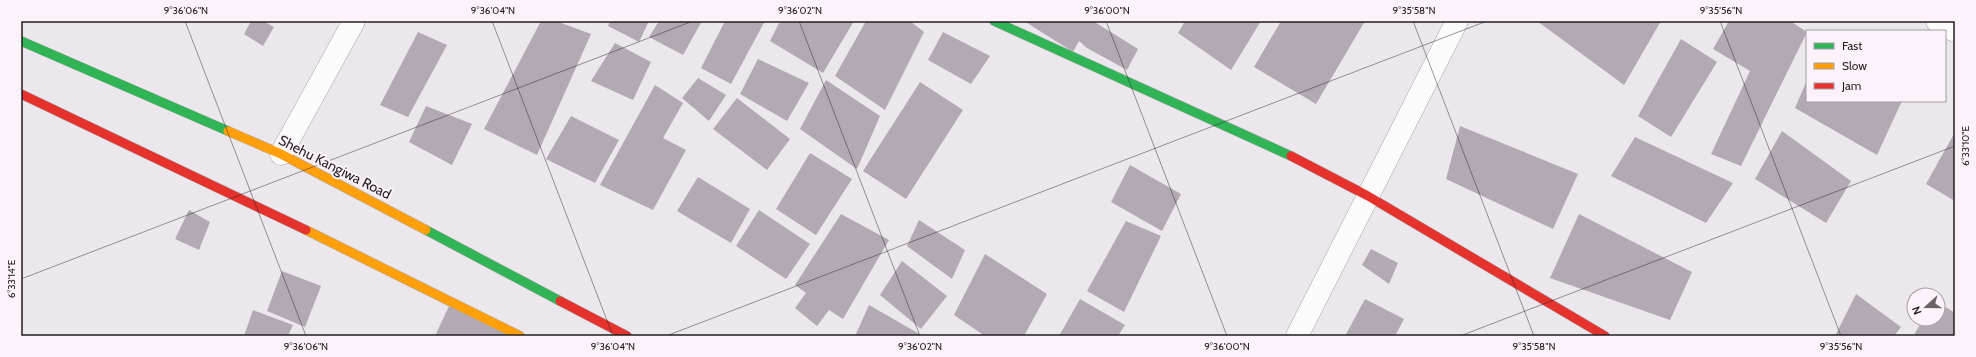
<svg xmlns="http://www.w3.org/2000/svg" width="1976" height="357" viewBox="0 0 1976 357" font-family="Cabin,sans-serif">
<rect width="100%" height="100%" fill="#ece7ec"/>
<g fill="#b3a9b4">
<path d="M251,21h12l11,6 -11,19 -19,-12z"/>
<path d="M541,21h15l35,13 -54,121 -53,-26z"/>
<path d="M610,21h39l-10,21 -31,-16z"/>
<path d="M659,21h43l-19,34 -34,-18z"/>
<path d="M725,21h40l-34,63 -30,-16z"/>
<path d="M780,21h74l-31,52 -53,-32z"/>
<path d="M866,21h44l14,11 -39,78 -50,-34z"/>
<path d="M1024,21h69l45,28 -11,21 -40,-22 -8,-7 -6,11z"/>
<path d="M1185,21h76l-30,49 -53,-37z"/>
<path d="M1281,21h84l-49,83 -62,-37z"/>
<path d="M1537,21h124l-37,64z"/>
<path d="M1729,21h61l17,11 -66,134 -30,-12 39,-83 -37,-22z"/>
<path d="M418,32l29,13 -39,72 -28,-12z"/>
<path d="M943,32l47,24 -19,28 -43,-24z"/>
<path d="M1681,39l36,23 -46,75 -33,-21z"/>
<path d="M615,43l36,19 -18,38 -42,-19z"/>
<path d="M758,59l51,24 -22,38 -47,-27z"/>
<path d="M698,78l28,17 -17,26 -27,-23z"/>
<path d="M826,80l54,36 -23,53 -57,-40z"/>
<path d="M1807,80v21h95l-25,54 -82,-47z"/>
<path d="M920,82l43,28 -57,89 -43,-28z"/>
<path d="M655,85l28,18 -20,35 23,12 -33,60 -53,-25z"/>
<path d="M737,98l53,41 -23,31 -54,-41z"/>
<path d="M426,106l46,18 -20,41 -43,-23z"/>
<path d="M571,116l48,24 -24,43 -49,-24z"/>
<path d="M1460,126l118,48 -25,55 -107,-50z"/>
<path d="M1782,131l69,50 -25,42 -71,-44z"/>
<path d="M1955,132v69l-29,-17z"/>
<path d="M1635,137l98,46 -27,40 -95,-47z"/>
<path d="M810,153l42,26 -36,56 -40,-26z"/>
<path d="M1130,165l51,29 -19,37 -51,-29z"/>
<path d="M698,177l52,32 -19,34 -54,-32z"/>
<path d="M189,210l21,12 -11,28 -24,-11z"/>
<path d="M759,210l51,34 -24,35 -50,-33z"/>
<path d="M841,214l48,26 -46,79 -14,-9 -12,16 -22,-18 11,-15 -11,-8z"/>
<path d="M1579,214l113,58 -22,48 -120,-42z"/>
<path d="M919,220l46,30 -13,29 -45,-33z"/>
<path d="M1126,221l35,15 -37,76 -37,-21z"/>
<path d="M1371,249l27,14 -9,21 -27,-19z"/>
<path d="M985,254l62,40 -23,42h-39l-31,-21z"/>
<path d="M902,261l45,35 -26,33 -41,-34z"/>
<path d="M282,271l39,15 -16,41 -38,-16z"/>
<path d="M1856,294l45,33 -7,9h-59z"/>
<path d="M1080,299l45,26 -7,11h-59z"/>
<path d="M1365,299l39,20 -9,17h-50z"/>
<path d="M1938,302l17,11v23l-41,-1 9,-16h15z"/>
<path d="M450,304l59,32h-74z"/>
<path d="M869,305l54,31h-68z"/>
<path d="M253,310l40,15 -5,11h-44z"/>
</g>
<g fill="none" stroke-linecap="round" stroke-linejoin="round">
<defs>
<g id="street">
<path d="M1937,21l18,10"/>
<path d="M281,154l73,-133"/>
<path d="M1297,336l160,-315"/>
</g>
<g id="fast">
<path d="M994,21l297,135"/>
<path d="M21,41l207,90"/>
<path d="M426,230l134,71"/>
</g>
<g id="slow">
<path d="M228,131l53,23 145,76"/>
<path d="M306,230l214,106"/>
</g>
<g id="jam">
<path d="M21,94l285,136"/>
<path d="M1291,156l77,40 237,140"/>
<path d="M560,301l67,35"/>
</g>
</defs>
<use href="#street" stroke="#aaa7aa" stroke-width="23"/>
<use href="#fast" stroke="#aaa7aa" stroke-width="10"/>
<use href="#slow" stroke="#aaa7aa" stroke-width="10"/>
<use href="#jam" stroke="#aaa7aa" stroke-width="10"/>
<use href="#street" stroke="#fcfbfc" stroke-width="22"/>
<use href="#fast" stroke="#30b455" stroke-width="9"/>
<use href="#slow" stroke="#ff9f0a" stroke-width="9"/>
<use href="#jam" stroke="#e5322d" stroke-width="9"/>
</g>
<path fill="none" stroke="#211e21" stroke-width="1" stroke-opacity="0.45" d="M185,21l121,315M492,21l121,315M799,21l121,315M1106,21l121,315M1413,21l121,315M1720,21l121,315M21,279l672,-258M666,336l821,-315M1460,336l495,-190"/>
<g text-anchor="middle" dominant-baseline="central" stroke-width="4" stroke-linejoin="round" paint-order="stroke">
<g font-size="14" fill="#211e21" stroke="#fbf2fb">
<text transform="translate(335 167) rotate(27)">Shehu Kangiwa Road</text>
</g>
</g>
<rect width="1976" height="357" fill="none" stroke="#fbf2fb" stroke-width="44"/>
<rect x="1806" y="30" width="140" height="72" fill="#fbf2fb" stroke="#a49da4"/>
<rect x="1814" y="43" width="20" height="6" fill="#30b455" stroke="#a49da4"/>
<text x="1842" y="50" font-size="12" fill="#211e21">Fast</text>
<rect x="1814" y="63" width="20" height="6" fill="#ff9f0a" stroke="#a49da4"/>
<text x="1842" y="70" font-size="12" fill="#211e21">Slow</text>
<rect x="1814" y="83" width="20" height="6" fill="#e5322d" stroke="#a49da4"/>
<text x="1842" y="90" font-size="12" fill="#211e21">Jam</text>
<g transform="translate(1926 307) rotate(249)"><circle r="19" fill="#fbf2fb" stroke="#a49da4"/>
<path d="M0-3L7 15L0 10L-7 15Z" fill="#686468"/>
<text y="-6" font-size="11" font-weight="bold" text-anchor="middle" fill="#211e21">N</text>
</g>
<rect x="22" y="22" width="1932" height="313" fill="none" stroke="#211e21" stroke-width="1.5"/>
<g font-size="10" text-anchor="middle" fill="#211e21">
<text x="186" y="14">9°36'06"N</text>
<text x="493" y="14">9°36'04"N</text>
<text x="800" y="14">9°36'02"N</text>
<text x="1107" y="14">9°36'00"N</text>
<text x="1414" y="14">9°35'58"N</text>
<text x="1721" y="14">9°35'56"N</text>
<text transform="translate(1965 146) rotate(-90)" y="4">6°33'10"E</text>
<text transform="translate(11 279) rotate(-90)" y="4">6°33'14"E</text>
<text x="306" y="350">9°36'06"N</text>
<text x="613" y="350">9°36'04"N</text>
<text x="920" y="350">9°36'02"N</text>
<text x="1227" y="350">9°36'00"N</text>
<text x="1534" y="350">9°35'58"N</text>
<text x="1841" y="350">9°35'56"N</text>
</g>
</svg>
